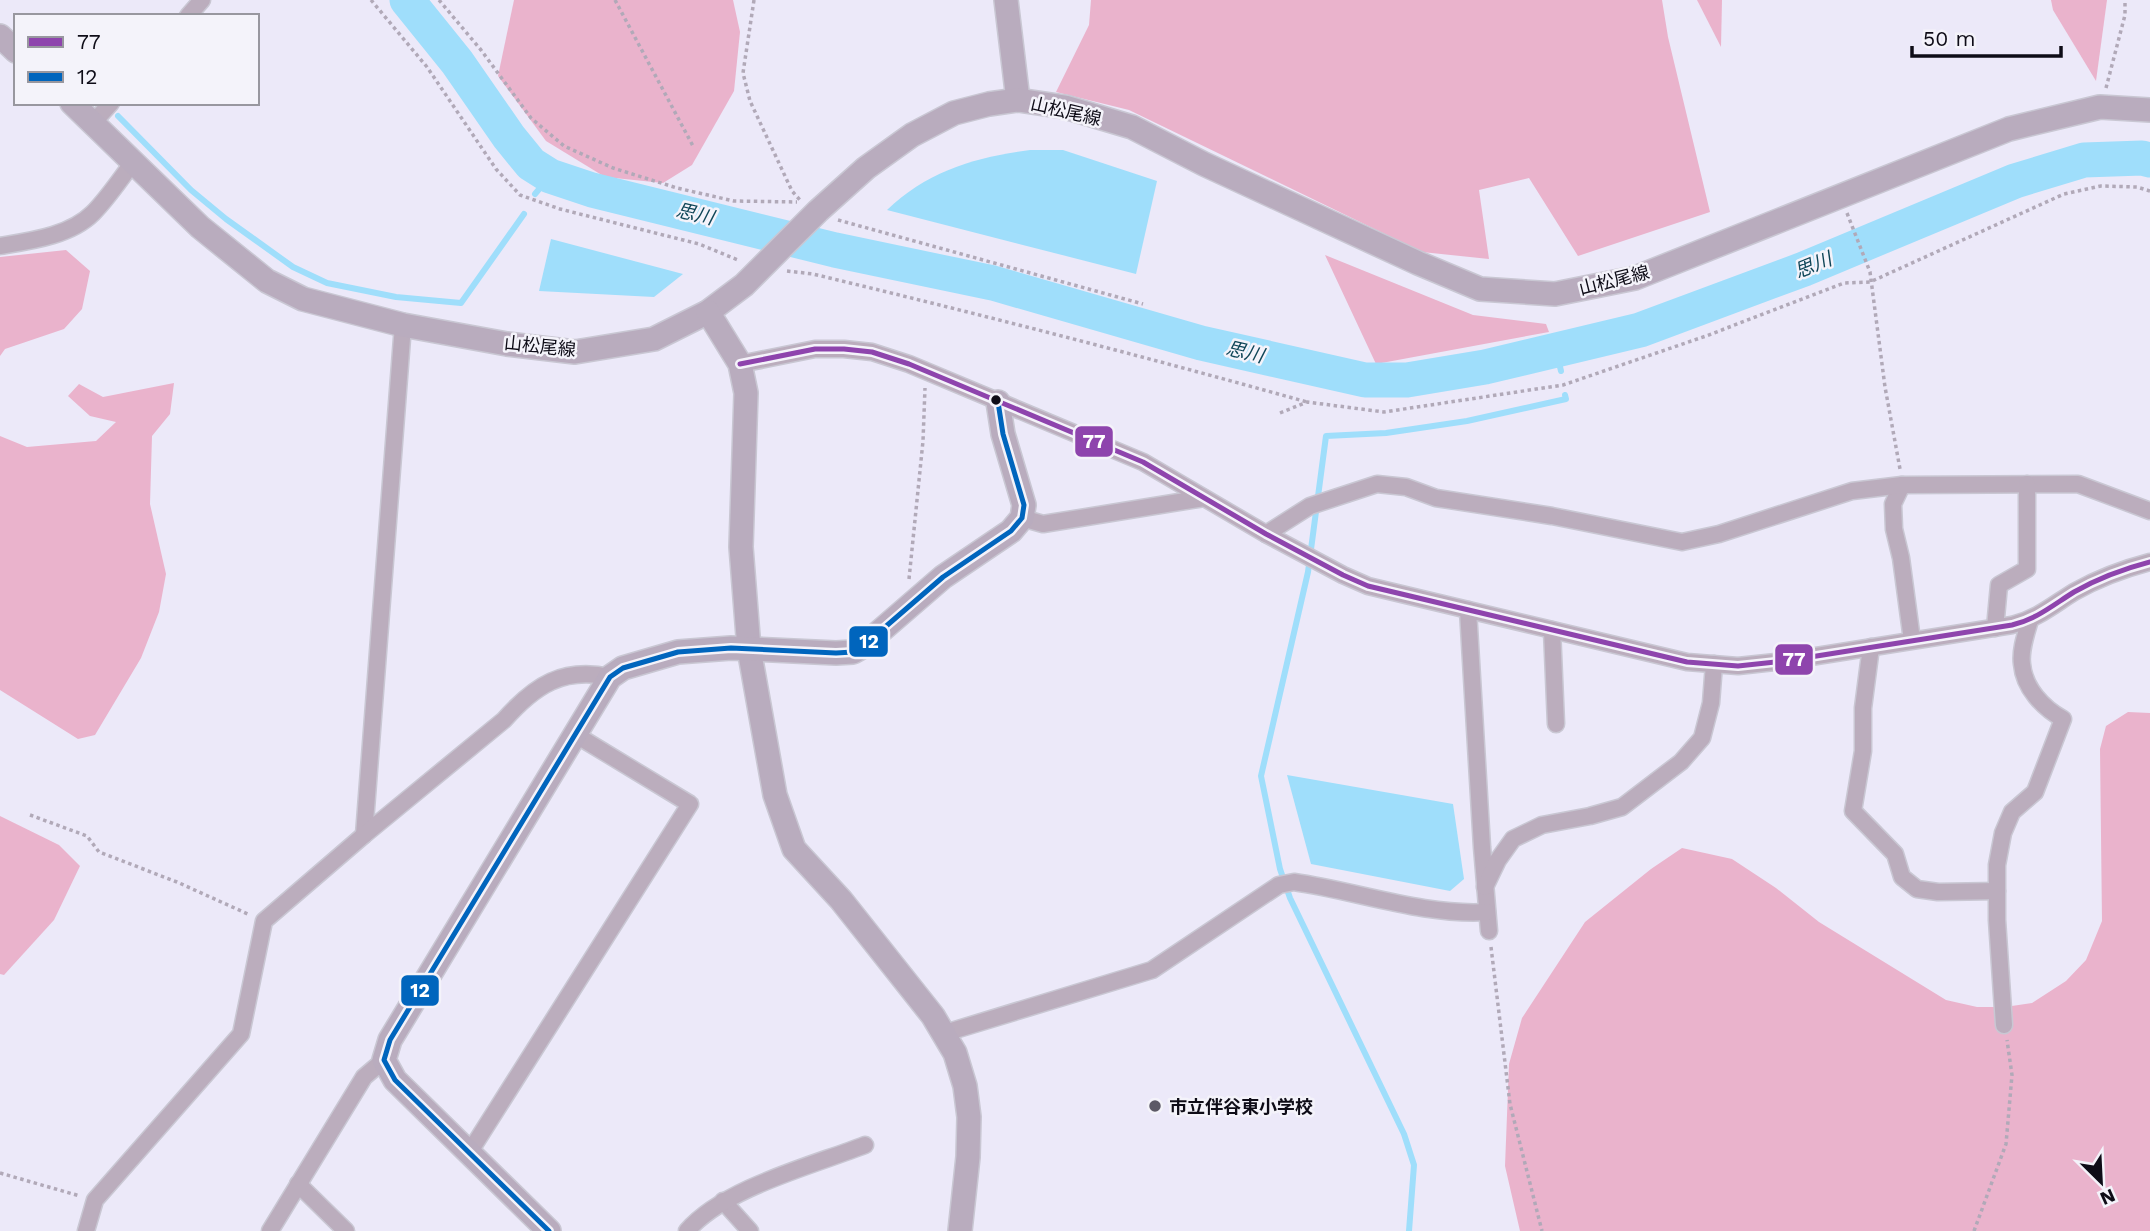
<svg xmlns="http://www.w3.org/2000/svg" width="2150" height="1231" viewBox="0 0 2150 1231" font-family="'Work Sans','Noto Sans JP',sans-serif">
<rect width="100%" height="100%" fill="#ece9f9"/>
<g fill="#eab3cc">
<path d="M514,0h219l7,32 -6,59 -42,74 -29,18 -58,-6 -59,-36 -48,-65z"/>
<path d="M1091,0h571l6,37 42,175 -132,44 -49,-78 -50,12 10,69 -67,-7 -293,-142 -73,-18 33,-67z"/>
<path d="M1697,0h25l-1,47z"/>
<path d="M2051,0h56l-11,81 -43,-71z"/>
<path d="M66,250l24,21 -8,38 -18,20 -59,20 -5,7v-99z"/>
<path d="M1325,255l148,60 73,9 3,8 -173,32z"/>
<path d="M174,383l-4,31 -18,22 -2,68 16,70 -7,38 -18,46 -46,77 -17,4 -78,-49v-254l27,11 69,-6 20,-19 -26,-6 -22,-20 11,-12 24,13z"/>
<path d="M2128,712l22,1v518h-630l-15,-65 4,-102 13,-46 63,-96 66,-53 31,-21 50,11 44,29 43,34 127,78 31,7h28l27,-4 34,-22 20,-21 16,-39 -2,-172 6,-23z"/>
<path d="M0,816l59,29 21,21 -26,54 -50,55 -4,-1z"/>
</g>
<g fill="#9fdefb">
<path d="M1030,150h33l94,31 -21,93 -249,-64c40,-39 89,-53 143,-60z"/>
<path d="M551,239l132,35 -29,23 -115,-6z"/>
<path d="M1287,775l166,29 11,75 -14,12 -139,-27z"/>
</g>
<g fill="none" stroke-linecap="round" stroke-linejoin="round">
<g stroke="#9fdefb" stroke-width="6">
<path d="M118,116l73,74 35,29 67,48 34,16 69,14 65,6 63,-89"/>
<path d="M535,194l15,-18"/>
<path d="M1556,350l5,21"/>
<path d="M1409,1231l5,-66 -10,-31 -114,-236 -10,-29 -19,-93 47,-204 18,-136 60,-3 81,-12 99,-22 -1,-4"/>
</g>
<path stroke="#9fdefb" stroke-width="35" d="M407,0l50,62 52,75 22,27 19,12 42,14 243,60 158,33 208,60 164,37h42l78,-13 155,-37 164,-61 211,-88 69,-21 58,-2 8,2"/>
<defs>
<g id="street">
<path d="M188,16l14,-16"/>
<path d="M93,123l18,-20"/>
<path d="M0,246c30,-5 70,-10 93,-33 15,-15 28,-35 41,-52"/>
<path d="M740,364l75,-15h29l28,3 37,12 234,98 123,72 77,41 25,11 319,76 51,4 47,-5 227,-36c25,-6 41,-20 62,-33 25,-14 49,-23 76,-30"/>
<path d="M1902,485l-9,19 1,25 7,29 11,82"/>
<path d="M1022,518l21,6 161,-26"/>
<path d="M1266,534l44,-28 67,-22 29,3 30,11 116,18 130,26 37,-8 133,-43 50,-6 176,-1 72,27"/>
<path d="M1468,610l14,237 7,84"/>
<path d="M1995,628l4,-43 28,-16v-85"/>
<path d="M1552,630l4,94"/>
<path d="M1871,647l-8,61v43l-10,60 42,43 7,23 15,12 21,3 59,-1"/>
<path d="M364,835l39,-510"/>
<path d="M1485,887l13,-27 15,-21 29,-14 48,-9 32,-9 59,-45 21,-24 9,-35 3,-39"/>
<path d="M2004,1025l-7,-105v-55l6,-32 9,-21 23,-20 28,-73c-20,-11 -39,-31 -41,-55 -2,-14 4,-30 8,-44"/>
<path d="M945,1033l207,-63 127,-85 15,-3c63,9 130,34 193,30"/>
<path d="M469,1153l221,-349 -114,-69"/>
<path d="M298,1184l48,47"/>
<path d="M723,1201l27,30"/>
<path d="M86,1231l9,-31 146,-166 23,-113 100,-86 140,-115c31,-35 59,-53 106,-43"/>
<path d="M270,1231l94,-154 20,-17"/>
<path d="M687,1231c37,-43 124,-65 178,-86"/>
</g>
<g id="secondary">
<path d="M1006,0l12,100"/>
<path d="M0,36l16,15"/>
<path d="M72,103l128,124 67,54 36,18 100,26 104,19 68,8 79,-13 54,-27 36,-27 74,-74 48,-43 46,-33 42,-22 35,-9 29,-4 47,7 67,20 72,37 214,99 62,26 75,5 80,-16 374,-149 91,-22 50,3"/>
<path d="M708,312l32,52 6,29 -5,154 8,102 26,146 19,54 47,51 92,116 22,37 10,33 4,31 -1,40 -8,74"/>
<path d="M549,1231l-154,-151 -11,-20 6,-20 220,-363 13,-9 55,-16 53,-4 105,5 17,-1 9,-5 81,-70 68,-46 11,-13 2,-13 -21,-71 -5,-32"/>
</g>
</defs>
<use href="#street" stroke="#c9c7d3" stroke-width="19"/>
<use href="#secondary" stroke="#c9c7d3" stroke-width="26"/>
<g stroke="#b1a9b8" stroke-width="3.5" stroke-dasharray="3.5 3.5" stroke-linecap="butt">
<path d="M371,0l56,67 69,102 24,26 40,14 139,35 39,16"/>
<path d="M439,0l42,50 50,68 33,28 49,22 64,20 57,13 63,1"/>
<path d="M615,0l78,146"/>
<path d="M754,0l-11,73 7,28 42,90 8,9"/>
<path d="M2106,88l19,-73v-15"/>
<path d="M1847,213l23,59 15,115 15,82"/>
<path d="M838,220l305,84"/>
<path d="M787,271l26,3c166,40 330,82 494,128"/>
<path d="M1280,413l27,-11 77,10 179,-27 143,-49 138,-53 26,-1 194,-88 37,-8 36,1 13,4"/>
<path d="M909,579l14,-138 2,-53"/>
<path d="M30,815l57,21 12,16 78,30 73,33"/>
<path d="M1491,947l19,157 32,127"/>
<path d="M0,1173l80,23"/>
<path d="M1974,1231l32,-87 6,-69 -5,-35"/>
</g>
<use href="#street" stroke="#bbadbd" stroke-width="16"/>
<use href="#secondary" stroke="#b9acbe" stroke-width="23"/>
<defs>
<path id="bus-1" d="M740,364l75,-15h29l28,3 37,12 234,98 123,72 77,41 25,11 319,76 51,4 47,-5 227,-36c25,-6 41,-20 62,-33 25,-14 49,-23 76,-30"/>
<path id="bus-2" d="M549,1231l-154,-151 -11,-20 6,-20 220,-363 13,-9 55,-16 53,-4 105,5 17,-1 9,-5 81,-70 68,-46 11,-13 2,-13 -21,-71 -5,-32"/>
</defs>
<use href="#bus-1" stroke="#f4f3fa" stroke-width="10"/>
<use href="#bus-2" stroke="#f4f3fa" stroke-width="10"/>
<use href="#bus-1" stroke="#8e44ad" stroke-width="5"/>
<use href="#bus-2" stroke="#0065bd" stroke-width="5"/>
</g>
<circle fill="#0e0c17" stroke="#f4f3fa" stroke-width="2.5" cx="996" cy="400" r="6"/>
<circle fill="#5c5966" stroke="#f4f3fa" stroke-width="2.5" cx="1155" cy="1106" r="7"/>
<g text-anchor="middle" dominant-baseline="central" stroke-width="5" stroke-linejoin="round" paint-order="stroke">
<g font-size="18" fill="#0e0c17" stroke="#f4f3fa">
<text transform="translate(1066 111) rotate(13)">山松尾線</text>
<text transform="translate(1614 280) rotate(-14)">山松尾線</text>
<text transform="translate(540 346) rotate(6)">山松尾線</text>
</g>
<g font-size="18" font-weight="bold" fill="#0e0c17" stroke="#f4f3fa" text-anchor="start">
<text x="1169" y="1106">市立伴谷東小学校</text>
</g>
<g font-size="19" font-style="italic" fill="#0e4557" stroke="#f4f3fa">
<text transform="translate(695 214) rotate(13)">思川</text>
<text transform="translate(1813 265) rotate(-22)">思川</text>
<text transform="translate(1245 352) rotate(13)">思川</text>
</g>
</g>
<g stroke="#f4f3fa" stroke-width="2.5">
<rect x="1074" y="425" width="40" height="33" rx="7" fill="#8e44ad"/>
<rect x="848" y="625" width="41" height="33" rx="7" fill="#0065bd"/>
<rect x="1774" y="643" width="40" height="33" rx="7" fill="#8e44ad"/>
<rect x="400" y="974" width="40" height="33" rx="7" fill="#0065bd"/>
</g>
<g font-size="19" text-anchor="middle" font-weight="bold" fill="#fff">
<text x="1094" y="448">77</text>
<text x="869" y="648">12</text>
<text x="1794" y="666">77</text>
<text x="420" y="997">12</text>
</g>
<rect x="14" y="14" width="245" height="91" fill="#f4f3fa" stroke="#98979f" stroke-width="2"/>
<rect x="28" y="37" width="35" height="10" fill="#8e44ad" stroke="#98979f" stroke-width="2"/>
<text x="77" y="49" font-size="21" fill="#0e0c17">77</text>
<rect x="28" y="72" width="35" height="10" fill="#0065bd" stroke="#98979f" stroke-width="2"/>
<text x="77" y="84" font-size="21" fill="#0e0c17">12</text>
<g transform="translate(2101 1182) rotate(156)" stroke="#f4f3fa" stroke-width="5" paint-order="stroke">
<path d="M0-5L12 26L0 18L-12 26Z" fill="#0e0c17"/>
<text y="-10" font-size="19" font-weight="bold" text-anchor="middle" fill="#0e0c17">N</text>
</g>
<path d="M1912 46v10h149v-10" fill="none" stroke="#0e0c17" stroke-width="3.5"/>
<text x="1923" y="46" font-size="21" fill="#0e0c17" stroke="#f4f3fa" stroke-width="5" paint-order="stroke">50 m</text>
</svg>
